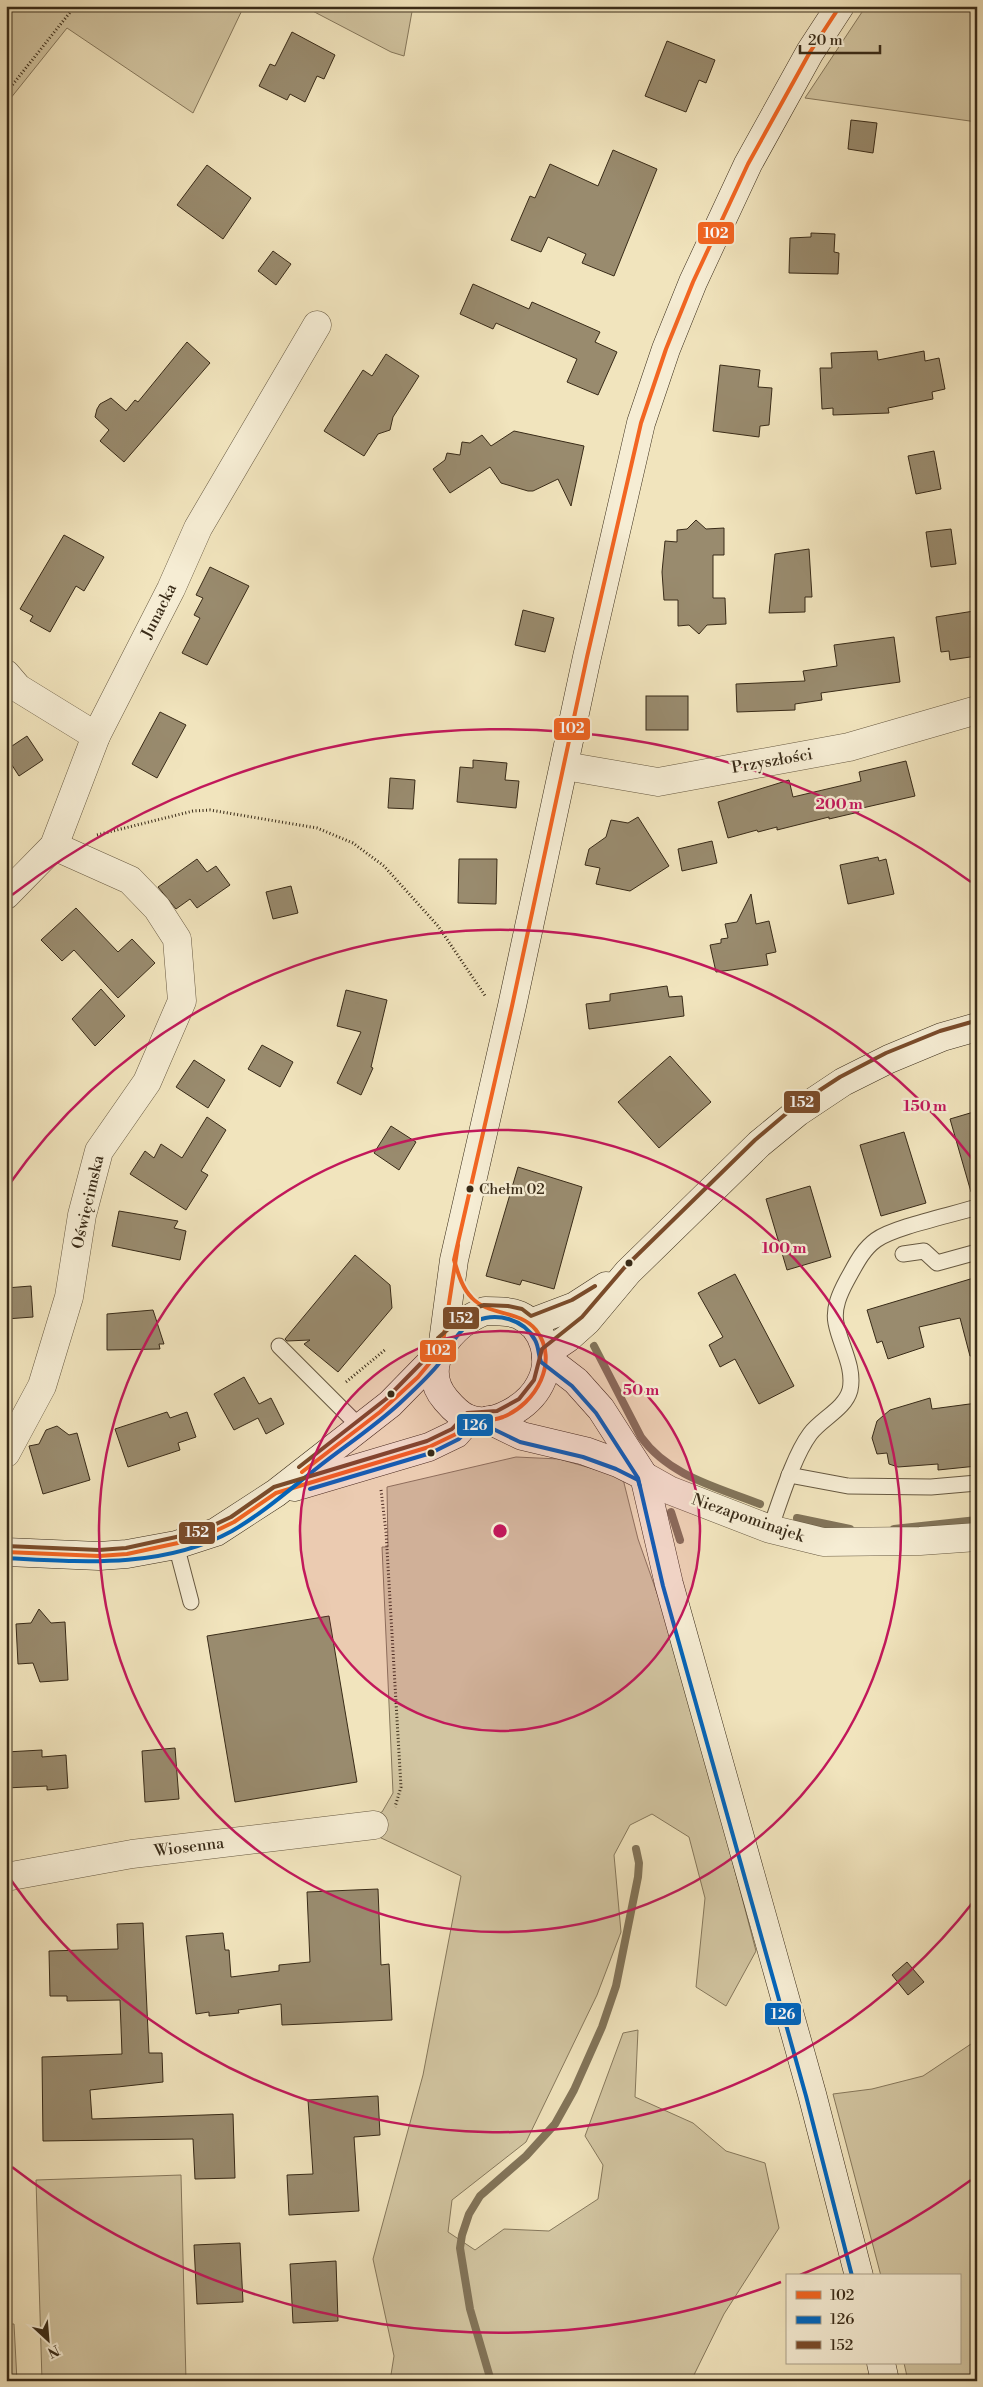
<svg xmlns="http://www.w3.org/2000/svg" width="983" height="2387" viewBox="0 0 983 2387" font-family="'Libre Bodoni',serif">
<rect width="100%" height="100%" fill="#f1e4bd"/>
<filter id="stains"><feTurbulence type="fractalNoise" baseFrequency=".004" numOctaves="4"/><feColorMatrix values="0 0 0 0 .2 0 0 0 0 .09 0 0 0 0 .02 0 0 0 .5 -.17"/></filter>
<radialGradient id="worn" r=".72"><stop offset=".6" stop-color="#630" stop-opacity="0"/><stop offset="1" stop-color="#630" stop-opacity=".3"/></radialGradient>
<g fill="#d2c5a1" stroke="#86785c">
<path d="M6,6h238l-51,107 -126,-85 -61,76z"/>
<path d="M303,6h110l-9,50 -13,-4z"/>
<path d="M866,6h111v116l-172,-24z"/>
<path d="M516,1457l43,2 45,13 19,7 15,60 39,111 79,301 -30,55 -30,-19 9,-89 -16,-61 -37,-23 -22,11 -16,30 7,77 -24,63 -71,147 -74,58 -4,32 27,18 29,-21 45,2 49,-32 5,-34 -18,-29 38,-103 15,-3 -3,67 58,26 33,28 39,12 14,65 -55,86 -33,67h-301l4,-25 -21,-97 50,-184 38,-199 -84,-40 -2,-22 7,-2 11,-19 -11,-246h6l-1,-60z"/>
<path d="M977,2040v341h-69l-4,-18h55v-87h-78l-48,-182 39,-5 51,-13z"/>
<path d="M181,2175l5,206h-144l-6,-201z"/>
<path d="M6,2324h8l3,57h-11z"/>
</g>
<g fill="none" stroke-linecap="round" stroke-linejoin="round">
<g stroke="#827459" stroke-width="8">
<path d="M594,1346l47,91c28,39 76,50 119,67"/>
<path d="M671,1512l9,28"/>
<path d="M797,1518l53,11"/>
<path d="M894,1529l83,-9"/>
<path d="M491,2381l-21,-72 -10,-61 2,-13 7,-21 11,-18 46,-40 29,-32 19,-34 28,-63 14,-41 22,-109 1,-14 -3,-14"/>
</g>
</g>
<g fill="#998b6e" stroke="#392b18">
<path d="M292,32l43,23 -11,24 -7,-3 -12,26 -15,-8 -3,6 -28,-14 11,-22 5,2z"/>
<path d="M667,41l48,19 -9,23 -7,-3 -13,32 -41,-16z"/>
<path d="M851,120l26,3 -4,30 -25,-4z"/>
<path d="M613,150l44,19 -43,107 -32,-13 4,-9 -38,-17 -7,15 -30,-12 19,-44 5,2 15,-34 48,22z"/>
<path d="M207,165l44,33 -28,41 -46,-34z"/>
<path d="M811,233l24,1 -1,18 5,1 -1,21 -49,-1 1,-35 21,-1z"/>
<path d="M273,251l18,13 -15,21 -18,-14z"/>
<path d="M473,284l56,25 3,-7 68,30 -5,10 22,10 -19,43 -31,-13 10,-23 -81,-36 -3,6 -33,-15z"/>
<path d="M187,342l23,21 -86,99 -24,-21 9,-11 -14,-13 2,-8 3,-5 11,-6 15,13 9,-11 3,2z"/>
<path d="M877,351l1,9 46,-9 1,10 14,-3 6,31 -13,3 1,7 -45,9 1,5 -56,2v-7l-11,1 -2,-41h12l-1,-15z"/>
<path d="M386,354l33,22 -26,41 -3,13 -12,4 -14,22 -40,-25 39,-61 9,6z"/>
<path d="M720,365l40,5 -2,17 14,1 -3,37 -9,1 -1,11 -46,-6z"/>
<path d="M514,431l70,15 -13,60 -13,-27 -25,12h-5l-27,-8 -11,-16 -40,26 -17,-24 12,-9 2,-7 13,2 2,-13 8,1 12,-8 9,11z"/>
<path d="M934,451l7,38 -25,5 -8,-38z"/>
<path d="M696,520l10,9 18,-1v27h-11v43h12l1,26 -19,1 -8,9 -10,-9 -11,1v-26h-14l-2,-28 3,-31 12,1v-12l10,-1z"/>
<path d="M951,529l5,35 -25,3 -5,-35z"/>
<path d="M64,535l40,22 -20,34 -8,-5 -26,46 -20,-11 3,-5 -13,-7z"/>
<path d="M809,549l3,48h-7v15l-36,1 6,-59z"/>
<path d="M210,567l39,19 -42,79 -25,-12 18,-35 -6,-3 9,-17 -7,-3z"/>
<path d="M523,610l31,8 -9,34 -30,-7z"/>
<path d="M974,611l3,45 -27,4 -1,-9 -8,1 -5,-35z"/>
<path d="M894,637l6,45 -79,11 1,7 -27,4v6l-58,2 -1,-28 69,-3 -2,-10 34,-5 -3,-21z"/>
<rect x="646" y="696" width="42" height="34"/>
<path d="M160,712l26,13 -29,53 -25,-14z"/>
<path d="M27,736l16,24 -24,16 -13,-20v-6z"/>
<path d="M473,760l34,3 -2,17 14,1 -3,27 -59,-6 3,-35 13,1z"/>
<path d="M906,761l9,35 -57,13 1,3 -30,7v-2l-52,13v-3l-19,5 -1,-2 -29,8 -10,-36 71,-22 4,17 68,-16 -2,-9z"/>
<path d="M390,778l25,2 -2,29 -25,-1z"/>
<path d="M638,817l31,49 -39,25 -34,-7 4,-16 -15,-3 4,-16 17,-12 5,-17 17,3z"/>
<path d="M712,841l5,22 -35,8 -4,-22z"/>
<path d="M878,857l1,4 7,-2 8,35 -46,10 -8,-39z"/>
<path d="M197,859l10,13 9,-6 14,19 -33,23 -7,-9 -14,10 -18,-22z"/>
<path d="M459,859h38l-1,45 -38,-1z"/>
<path d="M291,886l7,27 -25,6 -7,-27z"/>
<path d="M751,894l5,30 13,-3 7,31 -10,2 2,11 -52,7 -6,-27 11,-2v-4l7,-1 -3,-14 12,-2z"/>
<path d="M76,908l42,44 14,-13 23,24 -37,35 -44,-48 -12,11 -21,-21z"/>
<path d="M667,986l2,11 13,-1 2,20 -95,13 -3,-25 24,-3v-7z"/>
<path d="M101,989l24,27 -30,30 -23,-27z"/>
<path d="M346,990l41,10 -16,67 2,1 -12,27 -24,-12 24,-51 -24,-6z"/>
<path d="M262,1045l31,17 -13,25 -32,-18z"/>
<path d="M670,1056l41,46 -52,46 -41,-46z"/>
<path d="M194,1060l31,20 -17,28 -32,-21z"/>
<path d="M977,1111v80l-6,1 -21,-73z"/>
<path d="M207,1117l19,13 -25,41 7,4 -22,35 -56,-36 15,-23 9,7 7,-14 21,14z"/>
<path d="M391,1126l25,16 -17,28 -25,-17z"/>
<path d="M904,1132l22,71 -45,13 -21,-71z"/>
<path d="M518,1167l64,20 -28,102 -32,-9 -2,5 -34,-9z"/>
<path d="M810,1186l21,71 -44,13 -21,-71z"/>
<path d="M119,1211l59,10 -4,7 12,3 -6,29 -68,-14z"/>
<path d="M355,1255l35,30 2,23 -54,64 -34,-28 6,-4 -23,1 -2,-2z"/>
<path d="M735,1274l59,112 -35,18 -24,-45 -15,8 -11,-22 14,-8 -25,-44z"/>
<path d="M977,1277v79h-7l-10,-38 -41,9 5,20 -36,12 -6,-18 -5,2 -10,-33z"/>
<path d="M31,1286l2,31 -27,2v-31z"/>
<path d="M153,1310l11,34h-5l1,5 -53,1v-36z"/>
<path d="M244,1377l15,27 12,-6 13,26 -18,10 -8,-16 -24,12 -20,-36z"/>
<path d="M930,1398l2,11 45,-6v63l-39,4v-6l-40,3 -9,-3 -2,-11 -10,1 -5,-16 5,-17 13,-11z"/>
<path d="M167,1412l3,6 17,-6 9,25 -18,6 2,7 -52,17 -13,-38z"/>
<path d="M57,1426l12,9 8,-2 13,47 -47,14 -14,-48 10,-2 7,-14z"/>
<path d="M39,1609l12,14 14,-1 3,58 -28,2 -7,-19 -15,1 -2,-40 15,-1z"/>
<path d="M329,1616l28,166 -122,20 -28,-166z"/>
<path d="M175,1748l4,51 -34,3 -3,-51z"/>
<path d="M42,1750v7l24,-2 2,33 -21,2v-4l-41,2v-36z"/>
<path d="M378,1889l3,76 8,-1 3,56 -110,5 -1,-21 -43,6 1,3 -30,3v-4l-13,2 -10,-78 37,-3 2,17h4l2,27 48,-6v-6l31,-3 -3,-70z"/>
<path d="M143,1923l6,130h13l1,29 -73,8 2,29 141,-5 2,64 -40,1 -2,-40 -150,2 -1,-84 80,-3 -2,-54 -53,1v-5h-17l-1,-45 69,-2 -1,-25z"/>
<path d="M907,1962l17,20 -16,13 -16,-20z"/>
<path d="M378,2096l2,39 -26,2 5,74 -70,4 -2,-40 26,-1 -5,-74z"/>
<path d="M240,2243l3,59 -46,2 -3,-59z"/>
<path d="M336,2261l2,60 -45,2 -3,-59z"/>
</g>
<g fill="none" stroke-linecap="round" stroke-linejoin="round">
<defs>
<g id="lane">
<path d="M903,1254l21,-3 13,12 40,-11"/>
<path d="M279,1346l81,81"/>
<path d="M789,1475l59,11 83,1 46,-4"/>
<path d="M770,1529c10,-27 23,-72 40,-95 11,-15 35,-25 40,-44 5,-23 -10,-45 -14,-67 -3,-15 4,-30 11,-43 8,-14 15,-30 29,-40 18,-13 76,-25 101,-33"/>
<path d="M176,1545l15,57"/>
</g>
<g id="street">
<path d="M6,674l12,14 78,48"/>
<path d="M565,766l93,16 191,-35 128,-37"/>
<path d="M6,895l48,-49 42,-110 75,-147 27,-61 119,-203"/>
<path d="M6,1453l36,-67 27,-89 13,-82 17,-64 48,-69 35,-81 -5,-62 -20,-31 -27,-28 -76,-34"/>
<path d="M644,1476l25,14 101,39 53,13 97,-1 57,-4"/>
<path d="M6,1877l126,-23 242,-29"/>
</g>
<g id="secondary">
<path d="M485,1311c11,0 24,0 34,4 26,12 34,45 21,69 -11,22 -46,44 -71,35 -8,-3 -17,-12 -23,-19 -30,-34 6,-77 39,-89z"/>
<path d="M530,1323l45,-17 31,-20"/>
<path d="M443,1342l11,-82 58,-254 75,-349 54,-234 25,-74 27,-67 55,-118 62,-112 30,-46"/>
<path d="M546,1353l22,-15 19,-17 41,-49 131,-128 39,-32 45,-30 46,-23 53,-22 35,-10"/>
<path d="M546,1358l30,23 25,28 43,67 25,108 143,510 47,182"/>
<path d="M489,1420l33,16 63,15 33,12 26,13"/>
<path d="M294,1487l135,-40 27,-13 13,-15"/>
<path d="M6,1552l93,4 28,-2 49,-9 40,-13 60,-39 114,-89 47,-48"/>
<path d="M881,2363l4,18"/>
</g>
</defs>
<use href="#lane" stroke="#675941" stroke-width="17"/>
<use href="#street" stroke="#675941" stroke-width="29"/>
<use href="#secondary" stroke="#392b18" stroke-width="29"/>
<g stroke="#392b18" stroke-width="3" stroke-dasharray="1 2.5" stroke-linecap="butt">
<path d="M6,93l69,-87"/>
<path d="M97,835l96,-24 17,-1 107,18 36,15 31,23 54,60 48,71"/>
<path d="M346,1382l40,-33"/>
<path d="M381,1490l5,42 15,255 -6,20"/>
</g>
<use href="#lane" stroke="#f6edd4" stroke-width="15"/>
<use href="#street" stroke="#f6edd4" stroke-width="28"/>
<use href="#secondary" stroke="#f6edd4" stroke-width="28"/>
<defs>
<g id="bus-1">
<path d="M302,1472l78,-60 38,-35 15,-18 10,-17 15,-97"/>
<path d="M6,1552l93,4 28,-2 74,-16 33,-16 42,-29 153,-46 27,-13 13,-15c11,2 23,2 34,-2 33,-13 57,-56 33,-87 -16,-20 -47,-14 -64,-32 -10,-10 -14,-25 -18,-38l58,-254 75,-349 54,-234 25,-74 27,-67 55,-118 62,-112 30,-46"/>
</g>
<g id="bus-2">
<path d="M310,1489l121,-36 28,-14 13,-14 15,1 33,16 63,15 33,12 22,11 2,7"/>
<path d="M6,1558c76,4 157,11 226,-27 31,-18 57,-41 85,-63 28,-22 57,-41 83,-65 13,-12 26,-24 37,-37 14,-17 17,-35 39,-45 21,-9 48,-2 59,19 4,7 3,14 6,22l31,24 24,27 42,65 25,108 143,510 46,180"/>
</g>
<g id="bus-3">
<path d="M299,1467l87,-68 46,-47 6,-14 32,-28 14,-5 24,1 14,3 9,7 41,-16 23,-14"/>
<path d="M6,1546l93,4 27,-2 73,-16 32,-15 43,-30 153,-46 25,-12 15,-16 30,-2 22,-12 15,-19 8,-31 40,-32 42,-49 131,-128 39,-33 46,-30 46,-24 54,-22 35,-10"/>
</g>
</defs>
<use href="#bus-1" stroke="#f6edd4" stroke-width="8"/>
<use href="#bus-2" stroke="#f6edd4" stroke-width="8"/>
<use href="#bus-3" stroke="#f6edd4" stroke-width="8"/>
<use href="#bus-1" stroke="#f26522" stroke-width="4"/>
<use href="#bus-2" stroke="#0065bd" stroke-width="4"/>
<use href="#bus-3" stroke="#7a4b2a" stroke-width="4"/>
</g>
<circle cx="500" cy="1531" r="200" fill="#c2185b" fill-opacity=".12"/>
<g fill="none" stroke="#c2185b" stroke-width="2.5">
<circle cx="500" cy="1531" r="200"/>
<circle cx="500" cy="1531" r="401"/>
<path d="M974 1901A601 601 0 0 1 8 1876M8 1186A601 601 0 0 1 974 1161"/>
<path d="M971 2180A802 802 0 0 1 800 2275M781 2282A802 802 0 0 1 12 2167M12 895A802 802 0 0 1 971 882"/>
</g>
<g fill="#392b18" stroke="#f6edd4" stroke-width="2">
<circle cx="470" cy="1189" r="4.5"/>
<circle cx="629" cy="1263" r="4.5"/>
<circle cx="391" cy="1394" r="4.5"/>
<circle cx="431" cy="1453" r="4.5"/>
</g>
<g text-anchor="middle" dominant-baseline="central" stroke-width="4.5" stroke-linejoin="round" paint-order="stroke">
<g font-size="15" fill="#392b18" stroke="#f6edd4" text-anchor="start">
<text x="479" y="1189">Chełm 02</text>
</g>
<g font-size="16" fill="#392b18" stroke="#f6edd4">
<text transform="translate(159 611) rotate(-63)">Junacka</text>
<text transform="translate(772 761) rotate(-10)">Przyszłości</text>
<text transform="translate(88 1202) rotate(-77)">Oświęcimska</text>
<text transform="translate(748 1518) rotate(19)">Niezapominajek</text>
<text transform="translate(189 1847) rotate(-7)">Wiosenna</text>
</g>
</g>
<circle cx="500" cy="1531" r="8" fill="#c2185b" stroke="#f6edd4" stroke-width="2.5"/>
<g font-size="15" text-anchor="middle" font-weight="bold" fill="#c2185b" stroke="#f6edd4" stroke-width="4.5" stroke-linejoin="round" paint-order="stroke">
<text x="839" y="809">200 m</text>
<text x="925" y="1111">150 m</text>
<text x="784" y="1253">100 m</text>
<text x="641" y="1395">50 m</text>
</g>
<g stroke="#f6edd4" stroke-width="2">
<rect x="697" y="221" width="38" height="24" rx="5" fill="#f26522"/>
<rect x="553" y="717" width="38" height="24" rx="5" fill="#f26522"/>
<rect x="783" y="1090" width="38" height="24" rx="5" fill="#7a4b2a"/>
<rect x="442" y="1306" width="38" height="24" rx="5" fill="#7a4b2a"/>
<rect x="419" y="1339" width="38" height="24" rx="5" fill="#f26522"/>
<rect x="456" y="1413" width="38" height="24" rx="5" fill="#0065bd"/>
<rect x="178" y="1521" width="38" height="24" rx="5" fill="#7a4b2a"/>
<rect x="764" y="2002" width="38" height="24" rx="5" fill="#0065bd"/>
</g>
<g font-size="14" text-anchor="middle" font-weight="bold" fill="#fff">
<text x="716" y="238">102</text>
<text x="572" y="733">102</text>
<text x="802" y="1107">152</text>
<text x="461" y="1323">152</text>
<text x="438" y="1355">102</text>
<text x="475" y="1430">126</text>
<text x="197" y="1537">152</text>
<text x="783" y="2019">126</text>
</g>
<rect width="983" height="2387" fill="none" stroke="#f1e4bd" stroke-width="25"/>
<rect x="8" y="8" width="968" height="2372" fill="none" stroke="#392b18" stroke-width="2.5"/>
<rect x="12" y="12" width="958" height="2362" fill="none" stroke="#392b18"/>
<rect x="786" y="2274" width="175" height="90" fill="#f6edd4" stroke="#aa9f89"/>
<rect x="796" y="2291" width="25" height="8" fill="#f26522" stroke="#aa9f89"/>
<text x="830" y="2300" font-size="15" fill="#392b18">102</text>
<rect x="796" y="2316" width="25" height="8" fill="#0065bd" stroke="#aa9f89"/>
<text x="830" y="2324" font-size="15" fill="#392b18">126</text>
<rect x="796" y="2341" width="25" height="8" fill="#7a4b2a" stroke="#aa9f89"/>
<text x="830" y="2350" font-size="15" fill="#392b18">152</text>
<g transform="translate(48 2340) rotate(154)" stroke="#f6edd4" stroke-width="4" paint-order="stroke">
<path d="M0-4L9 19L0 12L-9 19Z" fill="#392b18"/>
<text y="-8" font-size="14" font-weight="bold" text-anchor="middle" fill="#392b18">N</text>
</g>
<path d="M800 45v8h80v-8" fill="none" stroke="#392b18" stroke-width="2.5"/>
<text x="808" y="45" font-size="15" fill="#392b18" stroke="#f6edd4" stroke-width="4" paint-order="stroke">20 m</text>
<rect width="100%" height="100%" filter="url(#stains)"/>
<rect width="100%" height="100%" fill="url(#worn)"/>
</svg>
